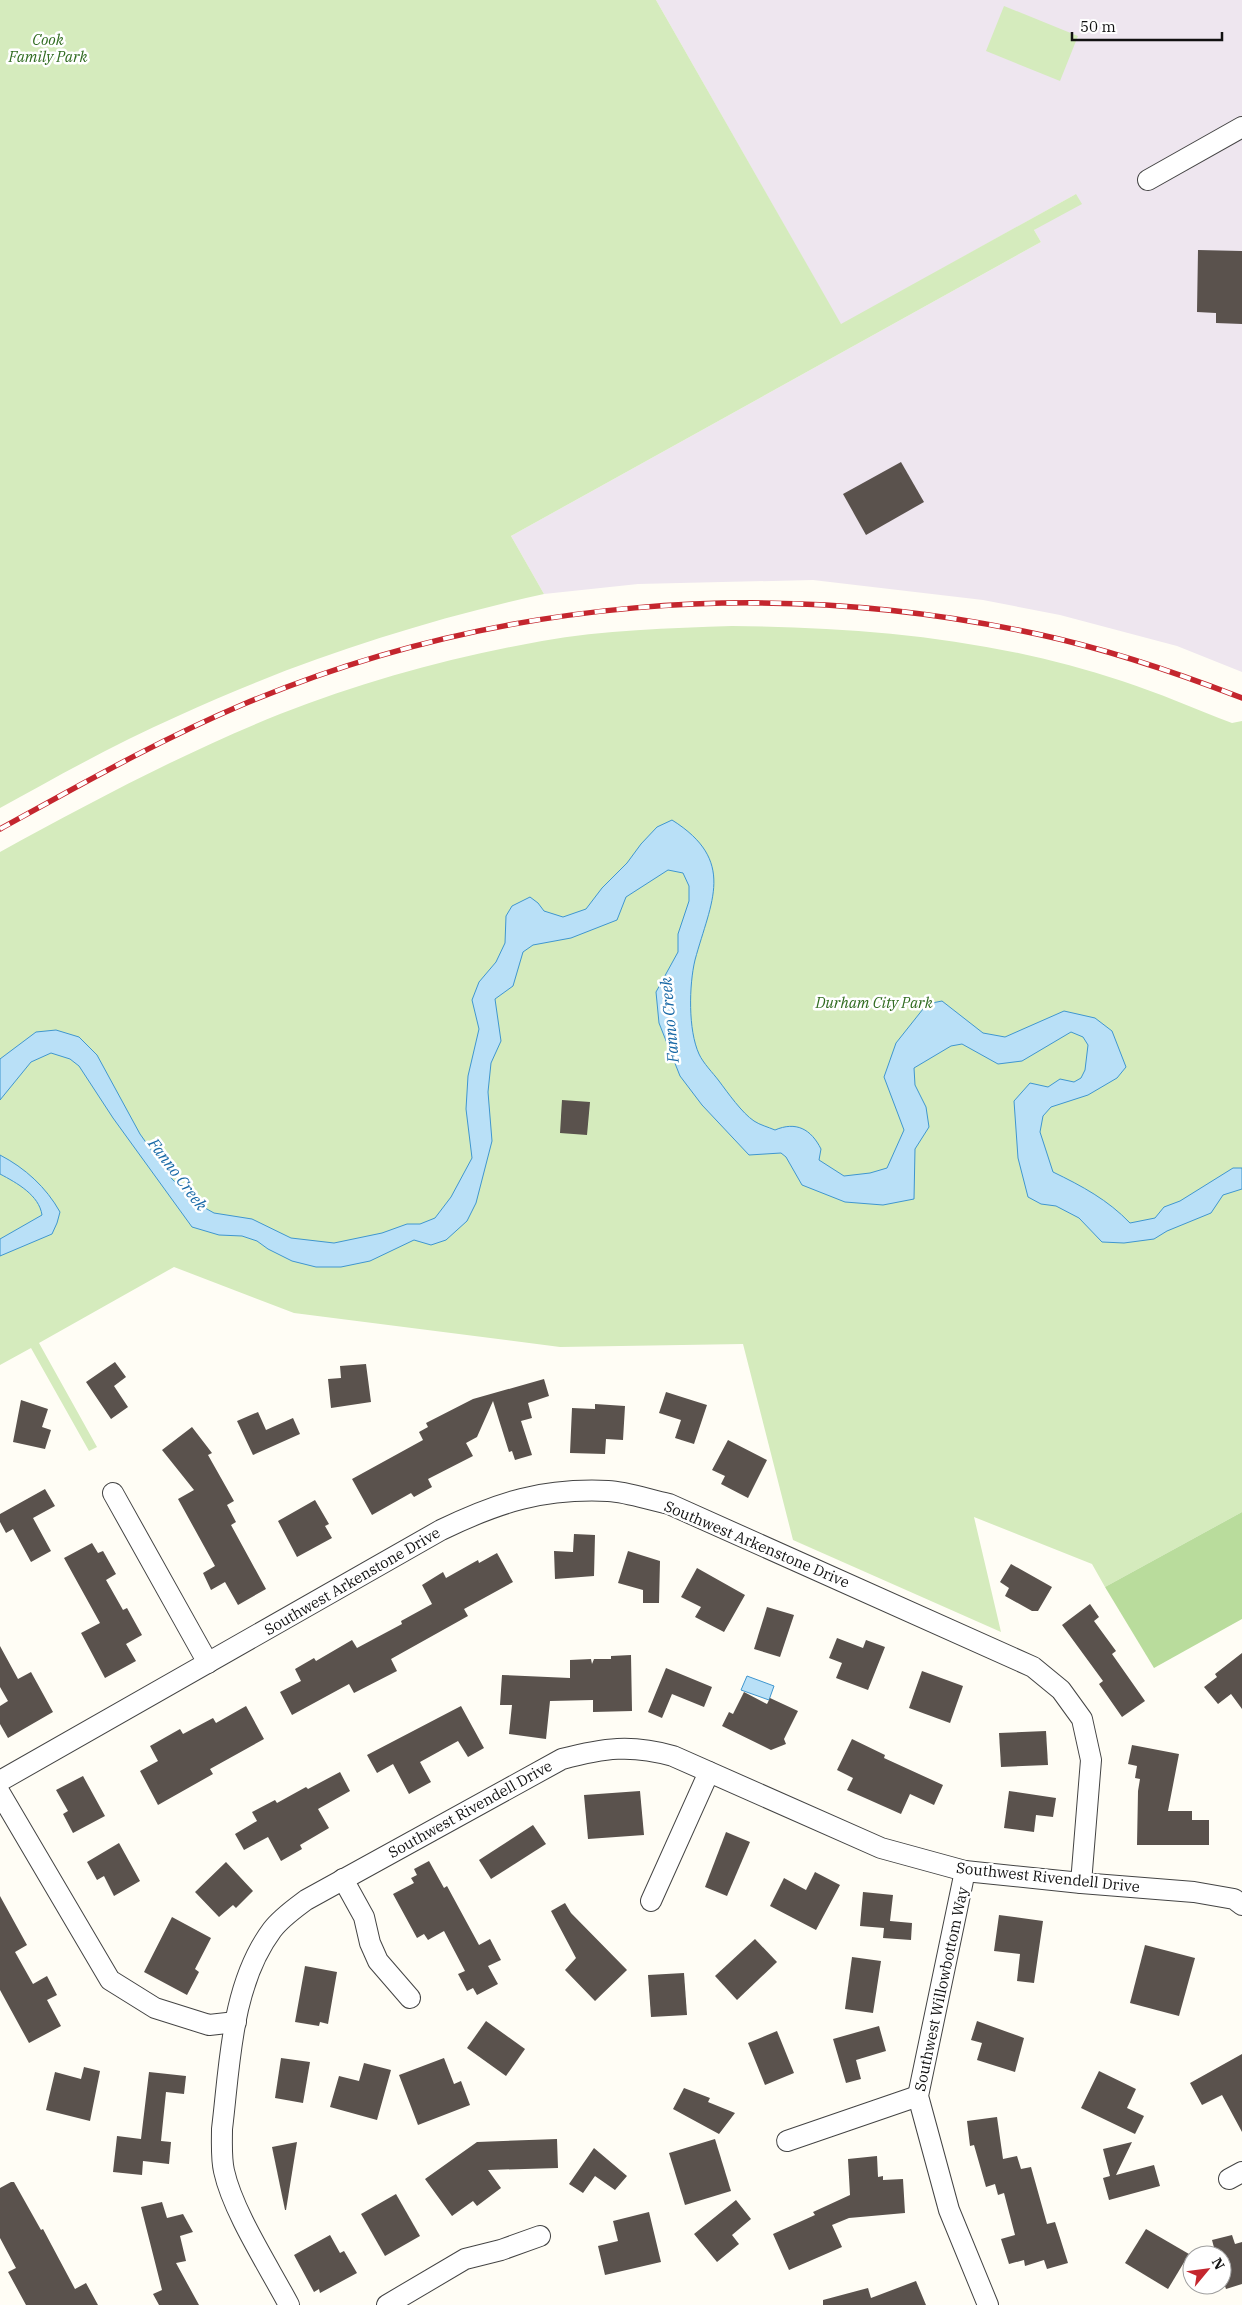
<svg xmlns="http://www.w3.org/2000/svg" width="1242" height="2305" viewBox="0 0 1242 2305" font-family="'IBM Plex Serif',serif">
<rect width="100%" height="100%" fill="#fffdf5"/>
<path fill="#eee6ef" d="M656,0h586v672l-65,-26 -117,-31 -77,-15 -170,-20 -175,4 -94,10 -33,-58 530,-294 -7,-12 42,-36 -235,131z"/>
<g fill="#d5ebbd">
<path d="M0,0h656l185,324 235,-130 6,10 -48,26 7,12 -530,294 33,58c-126,28 -249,68 -366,122 -61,27 -120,60 -178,92z"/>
<path d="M1004,6l74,30 -18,45 -74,-30z"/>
<path d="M732,626c131,1 265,13 390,55 37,12 73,28 110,42l10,-2v791l-137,75 -13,-23 -118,-47 27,115 -208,-92 -50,-196 -183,3 -266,-34 -120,-46 -135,76 58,104 -8,4 -58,-103 -31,17v-513c91,-50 183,-99 280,-138 84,-33 172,-57 262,-73 61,-11 128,-13 190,-15z"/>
</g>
<path fill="#b9dc9c" d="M1242,1512v107l-88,49 -49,-81z"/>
<g fill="#b9e0f7" stroke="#3f96cf">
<path d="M672,820c65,41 39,81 23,140 -6,25 -7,70 4,94 4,9 14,19 20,27 9,12 23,32 35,40 6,4 14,6 21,9 21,-9 36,-1 46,19l-2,11 25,16 26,-3 17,-5 17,-38 -20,-53 12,-34 31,-39 15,-3 41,32 22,4 59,-26 31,7 17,13 14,36 -9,11 -29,17 -37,12 -8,9 -3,16 13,40c29,14 55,28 77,51l25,-5 9,-11 16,-6 53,-33h9v21l-19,6 -12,18 -44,18 -13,8 -30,4 -22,-1 -23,-24 -23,-12 -15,-2 -13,-7 -10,-39 -4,-57 16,-18 18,4 12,-8 14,3 7,-4 4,-8 3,-25 -5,-8 -12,-5 -49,29 -24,3 -36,-20 -11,2 -37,22 1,17 11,22 3,20 -14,22 -1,50 -31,6 -38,-3 -43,-17 -16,-28 -5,-4 -32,2 -47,-50 -22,-29 -21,-53 -3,-31 22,-40v-18l11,-33v-15l-6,-13 -15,-3 -42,27 -9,23 -46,18 -38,7 -10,7 -10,34 -18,13 6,42 -10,22 -3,29 4,49 -16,62 -9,18 -21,19 -15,5 -17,-5 -44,21 -29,6h-25l-24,-6 -24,-12 -11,-8 -15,-5 -23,-1 -27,-8 -79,-109 -34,-52 -9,-7 -19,-6 -20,9 -31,38v-41l36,-27 20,-2 23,7 18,18 43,79 32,45 26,25 16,9 38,6 39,19 43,5 48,-10 25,-9h13l15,-6 16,-21 21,-39 -6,-49 2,-33 11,-47 -7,-29 7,-18 17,-20 9,-19 1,-27 6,-10 18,-9 8,6 6,8 19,6 23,-8 16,-21 25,-25 14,-19 16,-17z"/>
<path d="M0,1155c25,13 46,32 60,57l-3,11 -5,11 -52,22v-17l42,-24c-3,-20 -25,-32 -42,-41z"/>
<path d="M747,1676l27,10 -5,14 -28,-10z"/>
</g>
<g fill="#5a524d">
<path d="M1198,250l44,1v73l-26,-1v-10l-19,-1z"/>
<path d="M901,462l23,40 -58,33 -23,-41z"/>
<path d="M562,1100l28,2 -3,33 -27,-2z"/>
<path d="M115,1362l11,15 -12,9 14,21 -17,12 -25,-37z"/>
<path d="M366,1364l5,38 -40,6 -3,-29 13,-1 -1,-12z"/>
<path d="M544,1379l5,17 -21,7 4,15 -11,3 11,34 -17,5 -3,-9 -3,1 -16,-51 -16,36 -11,6 7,13 -45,23 4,8 -18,10 -3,-4 -39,22 -20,-36 71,-39 -4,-8 9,-5 -2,-4 47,-24z"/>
<path d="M666,1392l41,13 -13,39 -19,-6 6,-18 -22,-7z"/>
<path d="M21,1400l27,9 -6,18 9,3 -6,19 -32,-7z"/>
<path d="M595,1404l30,2 -2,34 -17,-1 -1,15 -35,-1 2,-45 23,1z"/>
<path d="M258,1412l8,18 27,-12 7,16 -47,21 -16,-34z"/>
<path d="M192,1427l20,26 -4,2 26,46 -7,4 9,17 -5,3 35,64 -28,16 -13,-23 -14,8 -8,-17 12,-7 -37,-67 16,-9 -32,-40z"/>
<path d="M728,1440l39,20 -19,38 -27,-14 4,-8 -13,-6z"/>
<path d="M45,1489l10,17 -22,12 18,33 -20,11 -18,-33 -7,4 -6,-11v-8z"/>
<path d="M315,1500l14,24 -4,2 7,12 -35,19 -19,-36z"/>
<path d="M574,1534l21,1 -1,41 -39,3 -1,-28 19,1z"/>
<path d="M92,1543l6,10 5,-2 13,23 -10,6 17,30 4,-2 15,27 -16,9 10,17 -31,17 -24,-45 19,-10 -36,-65z"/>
<path d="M628,1551l32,10 -1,42h-16v-13l-25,-7z"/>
<path d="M497,1553l16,29 -49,27 4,7 -77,43 6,12 -43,22 -5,-9 -57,31 -12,-23 21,-11 -6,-12 19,-11 2,3 36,-21 5,8 45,-24 -1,-3 31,-17 -10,-19 21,-13 3,6 32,-18 1,3z"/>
<path d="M1011,1564l41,23 -14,24h-6l-27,-15 4,-8 -9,-6z"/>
<path d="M697,1568l48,27 -21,37 -29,-15 6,-10 -20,-10z"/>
<path d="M1090,1604l9,13 -5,4 22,30 -4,3 33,47 -23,16 -23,-33 4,-3 -41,-56z"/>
<path d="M767,1607l27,8 -14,42 -26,-8z"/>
<path d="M837,1638l26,10 3,-8 19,7 -17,43 -32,-12 6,-15 -13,-5z"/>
<path d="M0,1646l18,33 13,-7 22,40 -45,26 -8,-14v-18l8,-5 -8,-14z"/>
<path d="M1242,1653v56l-11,-15 -13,10 -14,-17 13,-10 -2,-3z"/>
<path d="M631,1655l1,56 -39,1v-12l-43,1 -4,38 -37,-5 3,-29h-12l2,-30 68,3v-18l21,-1 1,5 2,-5h17v-3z"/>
<path d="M666,1668l46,19 -8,20 -32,-13 -10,24 -14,-6z"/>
<path d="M922,1671l41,15 -13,37 -41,-15z"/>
<path d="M744,1692l23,12 3,-6 28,13 -14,28 2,5 -15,6 -49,-24 7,-14 4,2z"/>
<path d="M246,1706l18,33 -54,30 3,5 -55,31 -18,-34 18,-10 -8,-15 30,-17 3,5 30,-16 3,5z"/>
<path d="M461,1706l23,42 -16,9 -10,-16 -38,21 11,20 -22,12 -16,-30 -16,9 -10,-18z"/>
<path d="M1046,1731l2,34 -47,2 -2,-34z"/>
<path d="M852,1739l33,16 -1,3 59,27 -9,20 -24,-11 -9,20 -54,-24 6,-12 -16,-8z"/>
<path d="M1132,1745l47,9 -11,57h24v9h17v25h-72l1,-54 2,-12 -5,-1 2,-12 -9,-2z"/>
<path d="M340,1772l10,19 -32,18 11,19 -29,17 2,4 -21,12 -13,-24 -24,13 -9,-16 22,-13 -5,-9 23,-12 2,3 29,-16 2,2z"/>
<path d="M83,1776l22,40 -32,17 -10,-19 5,-3 -12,-21z"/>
<path d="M640,1791l4,44 -56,4 -4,-44z"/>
<path d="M1009,1791l47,7 -3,19 -17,-2 -2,17 -30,-4z"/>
<path d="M533,1825l13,19 -55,35 -12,-19z"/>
<path d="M726,1832l24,10 -23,54 -22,-9z"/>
<path d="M119,1843l21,38 -26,15 -10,-20 -7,4 -10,-18z"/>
<path d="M429,1861l15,27 3,-2 32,59 11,-6 11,21 -13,6 10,18 -21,11 -4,-7 -6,3 -9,-17 7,-3 -21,-40 -16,9 -4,-6 -7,4 -24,-44 21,-11 -3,-5 6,-3 -3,-6z"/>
<path d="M226,1862l27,29 -17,17 -3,-3 -14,12 -24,-25z"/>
<path d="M815,1872l25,13 -24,45 -46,-24 14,-28 22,12z"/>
<path d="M863,1892l30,3 -3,26 22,2 -1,17 -28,-2 1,-10 -24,-2z"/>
<path d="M0,1896l27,49 -12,7 18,32 14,-8 10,19 -10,5 14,26 -32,17 -29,-53z"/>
<path d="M565,1903l6,10 56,57 -32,31 -30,-31 11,-12 -25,-47z"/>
<path d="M999,1915l44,6 -9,62 -17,-2 3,-27 -26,-3z"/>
<path d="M172,1917l39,21 -16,31 4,3 -12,23 -43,-23z"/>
<path d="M755,1939l22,23 -40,38 -22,-24z"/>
<path d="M1145,1945l50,13 -16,58 -49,-13z"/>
<path d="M852,1957l29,4 -8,52 -28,-4z"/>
<path d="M305,1966l32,6 -9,52 -8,-2 -1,4 -24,-4z"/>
<path d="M684,1973l3,42 -36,2 -3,-42z"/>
<path d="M486,2021l39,28 -19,27 -39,-28z"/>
<path d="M977,2021l47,17 -9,34 -38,-12 5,-17 -11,-3z"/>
<path d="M879,2026l7,25 -30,9 5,19 -15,4 -13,-44z"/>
<path d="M777,2031l17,42 -29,12 -17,-42z"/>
<path d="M1242,2054v78l-20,-37 -20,10 -12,-22z"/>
<path d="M281,2058l29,4 -7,41 -28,-5z"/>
<path d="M444,2058l10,26 7,-3 9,24 -52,20 -19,-50z"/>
<path d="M364,2063l27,7 -14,50 -47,-13 9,-31 20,5z"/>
<path d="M84,2067l16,4 -10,50 -44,-11 9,-38 26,7z"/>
<path d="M1099,2071l37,18 -9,19 17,8 -9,18 -54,-26z"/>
<path d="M149,2072l37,4 -2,18 -18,-2 -5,49 10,1 -2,22 -26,-3 -1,14 -29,-3 4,-36 24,3z"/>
<path d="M684,2088l26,10 -2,4 27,11 -16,21 -46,-25z"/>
<path d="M997,2117l6,42 14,-3 4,13 10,-2 16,57 8,-2 13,41 -21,6 -3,-9 -19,6 -1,-6 -15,4 -8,-25 14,-4 -11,-42 -6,2 -3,-11 -9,3 -12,-42 -4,1 -3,-25z"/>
<path d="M557,2139l1,29 -70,2 13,18 -24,18 -4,-5 -21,15 -27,-37 52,-37z"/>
<path d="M715,2139l16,52 -46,14 -16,-52z"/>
<path d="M297,2142l-11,68h-1l-13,-63z"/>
<path d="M1132,2142l-16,33 38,-10 6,21 -51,14 -6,-22 7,-2 -7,-27z"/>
<path d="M594,2148l33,28 -12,14 -20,-14 -12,17 -14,-9z"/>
<path d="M877,2156l1,21 5,-1v4l20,-1 2,34 -56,5 -17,7 10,22 -53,23 -16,-36 42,-19 -2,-3 37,-17 -2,-36z"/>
<path d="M11,2182h3l27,48 2,-1 32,60 11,-6 12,22h-72l-18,-33 8,-4 -16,-30v-50z"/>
<path d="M396,2194l24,42 -35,20 -24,-42z"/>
<path d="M736,2200l15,19 -19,16 7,9 -22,18 -23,-28z"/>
<path d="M162,2202l5,16 16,-4 10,18 -13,4 6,25 -10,2 23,42h-40l-6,-11 9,-4 -21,-83z"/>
<path d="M649,2212l12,50 -56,13 -7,-29 20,-5 -5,-20z"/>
<path d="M1146,2229l43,25 -21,35 -43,-26z"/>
<path d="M330,2235l10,18 4,-2 13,22 -37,20 -1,-4 -5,3 -20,-37z"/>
<path d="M1232,2235l3,9 7,-2v42l-16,5 -4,-12v-22h-6l-4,-15z"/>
<path d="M916,2281l10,24h-103v-5l45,-12 3,10z"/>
</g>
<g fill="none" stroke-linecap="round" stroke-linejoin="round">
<defs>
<g id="minor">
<path d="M1148,180l94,-53"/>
<path d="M113,1493l95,170"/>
<path d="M0,1781l441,-251c58,-28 102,-42 167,-39 20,1 41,9 61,13l364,163 28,23 21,29 9,41 -10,123"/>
<path d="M0,1793l110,187 45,28 54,17 27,-3"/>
<path d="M965,1871l-47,225 31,114 39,95"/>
<path d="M343,1879l21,38 6,26 8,18 32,37"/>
<path d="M651,1901l58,-129"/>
<path d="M787,2141l131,-45"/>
<path d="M1229,2179l13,-7"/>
<path d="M289,2305c-20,-38 -56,-93 -65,-134 -3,-13 -2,-28 -2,-42 8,-65 9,-144 50,-199 9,-12 22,-21 34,-30l256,-141c42,-11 69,-15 111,-3l208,92 84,23 116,12 113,9 40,7 8,6"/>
<path d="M387,2305l78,-46 36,-9 39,-14"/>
</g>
</defs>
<use href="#minor" stroke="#444" stroke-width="22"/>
<use href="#minor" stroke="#fff" stroke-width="20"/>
<defs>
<path id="rail" d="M0,829c80,-44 159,-89 244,-125 250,-105 528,-128 793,-70 70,15 138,38 205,64"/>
</defs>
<use href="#rail" stroke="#c4262e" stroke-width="5.5"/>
<use href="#rail" stroke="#fff" stroke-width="4" stroke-dasharray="11" stroke-linecap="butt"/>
</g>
<g text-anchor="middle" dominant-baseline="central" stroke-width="5" stroke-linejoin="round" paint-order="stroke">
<g font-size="15" font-style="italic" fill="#2f6b1f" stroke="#fff">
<text x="48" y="39">Cook<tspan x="48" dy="17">Family Park</tspan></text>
<text x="874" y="1002">Durham City Park</text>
</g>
<g font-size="15" fill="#111" stroke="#fff">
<text transform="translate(757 1544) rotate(23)">Southwest Arkenstone Drive</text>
<text transform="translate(352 1581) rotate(-30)">Southwest Arkenstone Drive</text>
<text transform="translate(470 1809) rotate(-29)">Southwest Rivendell Drive</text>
<text transform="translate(1048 1877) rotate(6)">Southwest Rivendell Drive</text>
<text transform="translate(941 1989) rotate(-78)">Southwest Willowbottom Way</text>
</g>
<g font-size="16" font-style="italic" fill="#1768a6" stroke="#fff">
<text transform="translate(669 1020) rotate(-95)">Fanno Creek</text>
<text transform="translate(178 1174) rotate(53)">Fanno Creek</text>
</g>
</g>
<g transform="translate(1207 2270) rotate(61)"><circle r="24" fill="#ffffff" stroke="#a0a0a0"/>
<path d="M0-4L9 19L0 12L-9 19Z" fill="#c4262e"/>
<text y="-8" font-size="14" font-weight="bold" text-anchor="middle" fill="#111111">N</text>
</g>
<path d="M1072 32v8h150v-8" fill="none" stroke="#111111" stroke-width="2.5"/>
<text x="1080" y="32" font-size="15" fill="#111111" stroke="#ffffff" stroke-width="4" paint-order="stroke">50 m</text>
</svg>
